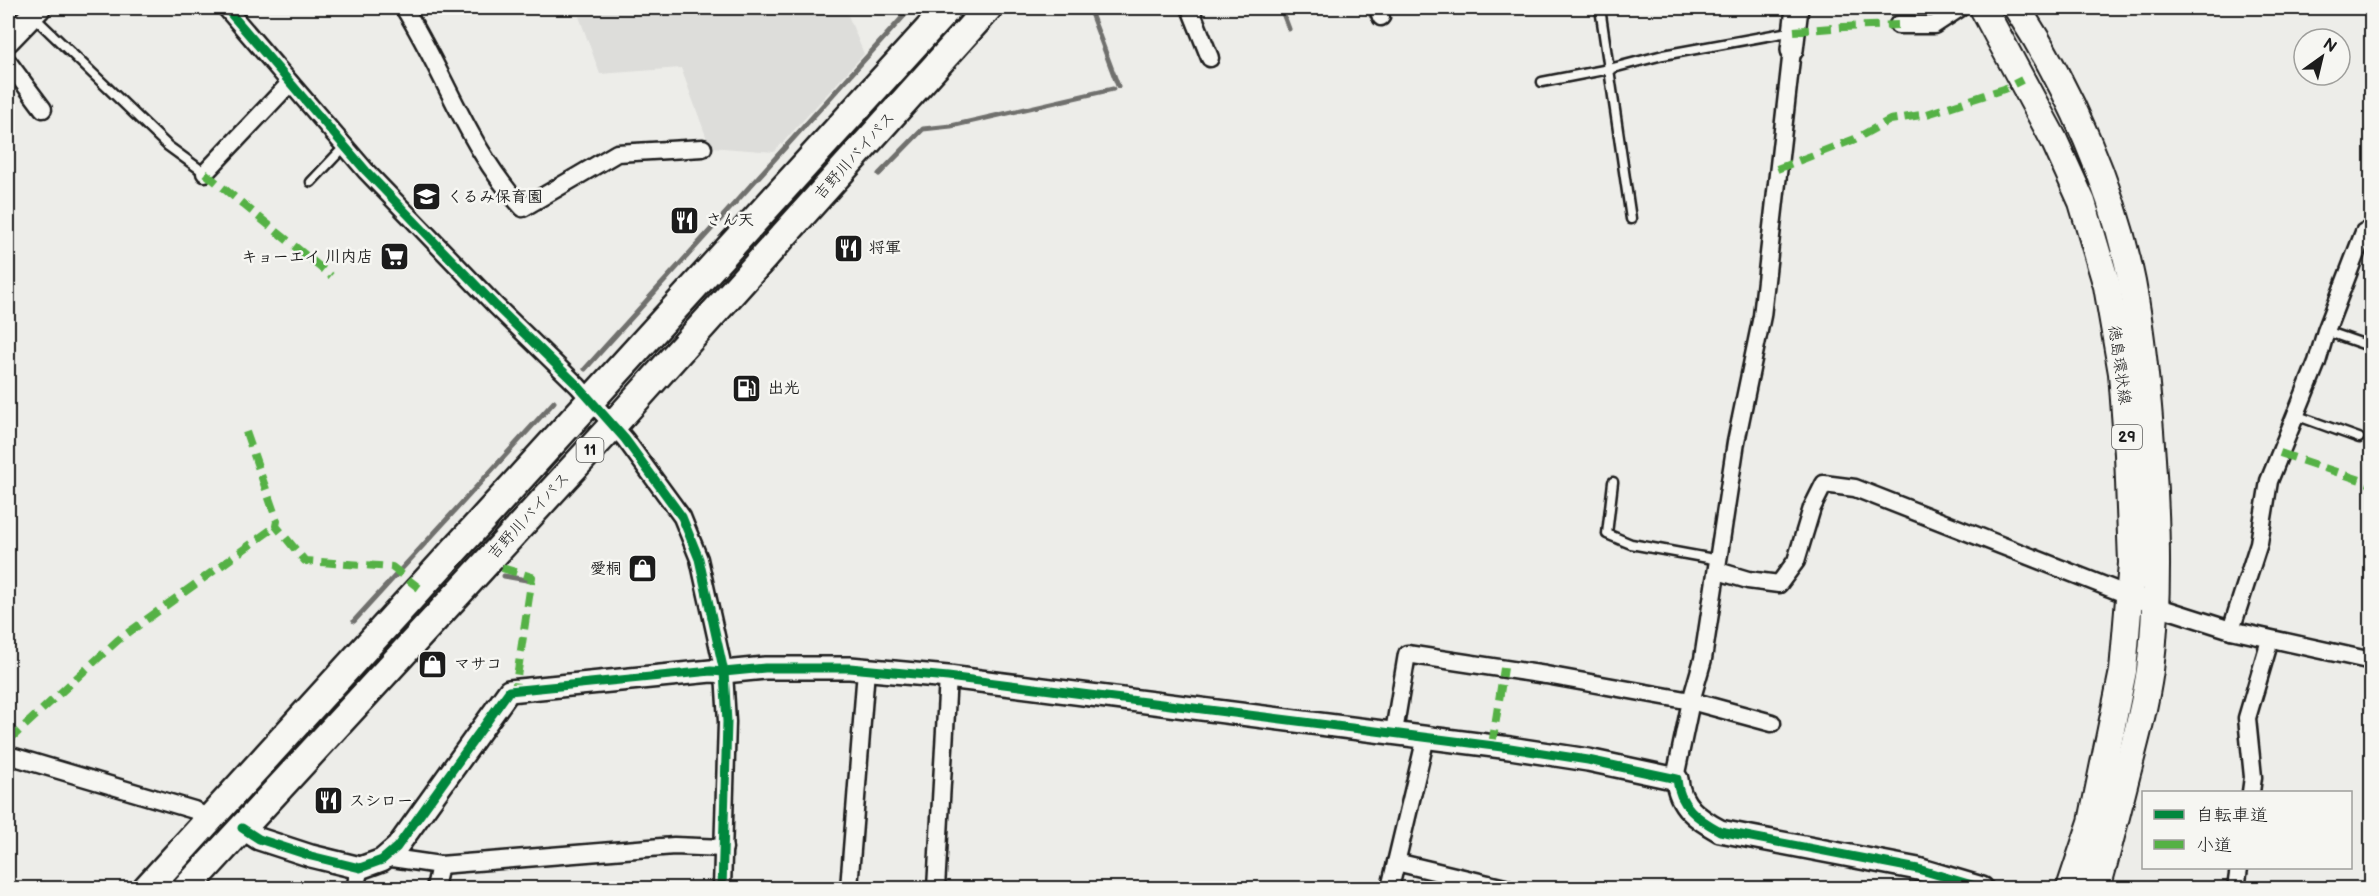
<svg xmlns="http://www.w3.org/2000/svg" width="2379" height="896" viewBox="0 0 2379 896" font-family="'Balsamiq Sans','Klee One',sans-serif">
<rect width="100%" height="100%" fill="#edede9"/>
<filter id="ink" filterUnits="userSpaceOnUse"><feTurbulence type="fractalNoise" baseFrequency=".0167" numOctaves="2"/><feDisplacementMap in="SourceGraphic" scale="12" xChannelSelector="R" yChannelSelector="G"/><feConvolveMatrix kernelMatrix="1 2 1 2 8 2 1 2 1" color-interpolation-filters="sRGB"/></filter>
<g filter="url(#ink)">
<path fill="#ddddda" d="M576,8h269l19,46 -90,98 -64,-5 -29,-79 -81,6z"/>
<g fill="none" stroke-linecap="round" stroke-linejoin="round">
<g stroke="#6f6f6d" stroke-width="5">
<path d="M1089,8l29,78"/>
<path d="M1281,8l8,21"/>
<path d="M1369,8l2,8"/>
<path d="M879,174l44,-45 28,-3 162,-37"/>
<path d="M585,369l326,-361"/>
<path d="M504,576l28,5"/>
<path d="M354,621l200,-219"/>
</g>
<defs>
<g id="service">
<path d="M1600,8l31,211"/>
<path d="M32,15l136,131 37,27"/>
<path d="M1542,82l67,-13 54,-14 131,-24"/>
<path d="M311,182l34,-36"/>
<path d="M2326,331l46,16"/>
<path d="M2295,415l64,23"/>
<path d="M1613,482l-6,52 24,10 88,16"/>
</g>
<g id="minor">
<path d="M226,8l140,163 130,135 82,80 47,53 57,78 17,42 25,113 3,50 -5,166"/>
<path d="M404,8c41,65 65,143 119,200l94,-55 86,-5"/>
<path d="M1190,8l20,50"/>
<path d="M1378,8l3,9"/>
<path d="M1898,25h36l26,-17"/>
<path d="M8,62l35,47"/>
<path d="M205,173l85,-90"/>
<path d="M1718,571l30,9 31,4 17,-23 16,-53 12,-24 31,4 301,118 75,24 141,31"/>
<path d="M2231,630l28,-87 10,-62 48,-119 9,-31 38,-99"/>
<path d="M1394,732l13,-78 139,21 145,26 81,22"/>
<path d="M8,755l186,55 15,10"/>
<path d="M1675,778l16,-77 12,-42 33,-217 26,-126 30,-266"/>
<path d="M2251,792l2,-15 -6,-59 23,-78"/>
<path d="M385,857l55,8 234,-19 50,2"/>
<path d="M1396,862l109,26"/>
<path d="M355,888l5,-20"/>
<path d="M435,888l5,-23"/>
<path d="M849,888l17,-218"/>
<path d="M936,888l12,-211"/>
<path d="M1390,888l36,-151"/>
<path d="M2236,888l3,-20"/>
</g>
<g id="tertiary">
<path d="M1792,50l5,-42"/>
<path d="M242,828l17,11 52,17 49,12 22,-8 15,-13 112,-156 202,-20 13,1 41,-4h85l98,9 562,71 78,12 89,19c2,27 21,40 43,52l198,38 64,19"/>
</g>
<path id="secondary" d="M8,40l31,-32"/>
<g id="primary">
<path d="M1983,8l71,132 28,62 25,84 15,87 6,81 4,109 -9,108 -31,151 -22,66"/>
<path d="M2017,8c52,80 96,179 115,274 11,58 16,117 20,177 5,70 7,141 -2,211 -5,35 -14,69 -23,103 -10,39 -19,77 -30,115"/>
</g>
<g id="trunk">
<path d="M147,888l801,-880"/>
<path d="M187,888l426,-463 375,-417"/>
</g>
</defs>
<use href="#service" stroke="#1c1c1c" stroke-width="13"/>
<use href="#minor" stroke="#1c1c1c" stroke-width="21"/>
<use href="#tertiary" stroke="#1c1c1c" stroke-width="26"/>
<use href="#secondary" stroke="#1c1c1c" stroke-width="27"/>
<use href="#primary" stroke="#1c1c1c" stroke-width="30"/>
<use href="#trunk" stroke="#1c1c1c" stroke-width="32"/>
<use href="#service" stroke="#f6f6f2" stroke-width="8"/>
<use href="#minor" stroke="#f6f6f2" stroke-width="16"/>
<use href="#tertiary" stroke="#f6f6f2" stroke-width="21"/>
<use href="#secondary" stroke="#f6f6f2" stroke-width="22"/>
<use href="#primary" stroke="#f6f6f2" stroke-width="26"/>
<use href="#trunk" stroke="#f6f6f2" stroke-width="27"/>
<g stroke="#55b145" stroke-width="8" stroke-dasharray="15 8" stroke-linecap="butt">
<path d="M1794,31l50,-4 54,-2"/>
<path d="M1777,169l78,-30 35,-19 37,-6 77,-25 18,-9"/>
<path d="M205,173l126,103"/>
<path d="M2364,232l8,3"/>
<path d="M246,432l31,89 -1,5 29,35 87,6 27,21"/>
<path d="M2280,453l92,31"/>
<path d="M502,568l30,9 -17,113"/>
<path d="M8,741l110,-101 158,-114"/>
<path d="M1492,745l12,-77"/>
</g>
<defs>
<g id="cycleway">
<path d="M226,8l140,163 130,135 82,80 47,53 57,78 17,42 25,113 3,50 -5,166"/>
<path d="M242,828l17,11 52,17 49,12 22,-8 15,-13 112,-156 202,-20 13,1 41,-4h85l98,9 562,71 78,12 89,19c2,27 21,40 43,52l198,38 64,19"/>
</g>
</defs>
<use href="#cycleway" stroke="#f6f6f2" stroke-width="13"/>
<use href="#cycleway" stroke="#00873e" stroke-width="9"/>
</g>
</g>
<defs>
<symbol id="school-square" viewBox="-11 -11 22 22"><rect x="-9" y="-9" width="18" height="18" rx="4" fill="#1c1c1c" stroke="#f6f6f2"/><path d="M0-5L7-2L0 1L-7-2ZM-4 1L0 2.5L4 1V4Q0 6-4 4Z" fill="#fff"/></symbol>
<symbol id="restaurant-square" viewBox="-11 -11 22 22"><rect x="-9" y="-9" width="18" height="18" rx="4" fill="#1c1c1c" stroke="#f6f6f2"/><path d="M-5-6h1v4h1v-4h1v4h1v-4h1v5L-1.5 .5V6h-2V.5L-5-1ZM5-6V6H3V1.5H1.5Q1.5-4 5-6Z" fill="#fff"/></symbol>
<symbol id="supermarket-square" viewBox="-11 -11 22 22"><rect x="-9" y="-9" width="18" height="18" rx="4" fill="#1c1c1c" stroke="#f6f6f2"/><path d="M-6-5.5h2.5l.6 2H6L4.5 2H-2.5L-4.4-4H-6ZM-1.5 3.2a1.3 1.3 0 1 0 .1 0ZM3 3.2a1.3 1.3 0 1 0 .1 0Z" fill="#fff"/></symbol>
<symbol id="fuel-square" viewBox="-11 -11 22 22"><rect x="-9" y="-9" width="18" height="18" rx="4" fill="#1c1c1c" stroke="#f6f6f2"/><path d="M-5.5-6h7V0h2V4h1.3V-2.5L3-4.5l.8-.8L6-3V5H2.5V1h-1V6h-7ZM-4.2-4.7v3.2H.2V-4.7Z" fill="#fff"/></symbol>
<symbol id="shop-square" viewBox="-11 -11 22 22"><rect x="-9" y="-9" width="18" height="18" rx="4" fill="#1c1c1c" stroke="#f6f6f2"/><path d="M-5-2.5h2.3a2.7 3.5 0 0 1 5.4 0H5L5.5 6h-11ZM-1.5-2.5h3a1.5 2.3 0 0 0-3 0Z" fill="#fff"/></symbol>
</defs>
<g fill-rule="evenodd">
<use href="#school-square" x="410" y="180" width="33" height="33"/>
<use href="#restaurant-square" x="668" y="204" width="33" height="33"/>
<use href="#restaurant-square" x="832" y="232" width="33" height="33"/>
<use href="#supermarket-square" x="378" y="240" width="33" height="33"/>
<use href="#fuel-square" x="730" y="372" width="33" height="33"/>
<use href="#shop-square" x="626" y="552" width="33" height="33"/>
<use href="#shop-square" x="416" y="648" width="33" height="33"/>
<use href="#restaurant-square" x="312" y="784" width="33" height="33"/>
</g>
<g text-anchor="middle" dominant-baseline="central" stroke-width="5" stroke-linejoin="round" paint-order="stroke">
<g fill="#f6f6f2" stroke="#5d5d5c" stroke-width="1.5">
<rect x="2112" y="425" width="30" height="24" rx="4.5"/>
<rect x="576.5" y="438" width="27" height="24" rx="4.5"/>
</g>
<g font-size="15" font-weight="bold" fill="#1c1c1c">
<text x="2127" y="437">29</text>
<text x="590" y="450">11</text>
</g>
<g font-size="16" fill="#1c1c1c" stroke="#f6f6f2">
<text transform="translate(855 156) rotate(-48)">吉野川バイパス</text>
<text transform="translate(2119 365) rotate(82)">徳島環状線</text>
<text transform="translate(529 516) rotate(-47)">吉野川バイパス</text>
</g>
<g font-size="16" font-weight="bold" fill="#1c1c1c" stroke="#f6f6f2" text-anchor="start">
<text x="447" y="197">くるみ保育園</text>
<text x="706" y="220">さん天</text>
<text x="869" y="248">将軍</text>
<text x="373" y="257" text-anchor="end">キョーエイ 川内店</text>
<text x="768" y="388">出光</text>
<text x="622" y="569" text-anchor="end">愛桐</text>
<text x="454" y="664">マサコ</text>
<text x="349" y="801">スシロー</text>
</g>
</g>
<rect width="2379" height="896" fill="none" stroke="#f6f6f2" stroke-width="30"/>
<rect x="15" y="15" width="2349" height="866" fill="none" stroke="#1c1c1c" stroke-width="2" filter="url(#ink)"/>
<rect x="2142" y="791" width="210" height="78" fill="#f6f6f2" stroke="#9f9f9c" stroke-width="1.5"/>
<rect x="2154" y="810" width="30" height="9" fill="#00873e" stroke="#9f9f9c" stroke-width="1.5"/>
<text x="2196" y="821" font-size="18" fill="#1c1c1c">自転車道</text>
<rect x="2154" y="840" width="30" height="9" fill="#55b145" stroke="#9f9f9c" stroke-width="1.5"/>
<text x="2196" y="851" font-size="18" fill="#1c1c1c">小道</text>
<g transform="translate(2322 57) rotate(34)"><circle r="28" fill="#f6f6f2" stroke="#9f9f9c" stroke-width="1.5"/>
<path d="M0-4.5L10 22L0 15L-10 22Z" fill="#1c1c1c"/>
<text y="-9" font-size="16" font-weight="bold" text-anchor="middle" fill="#1c1c1c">N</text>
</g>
</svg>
